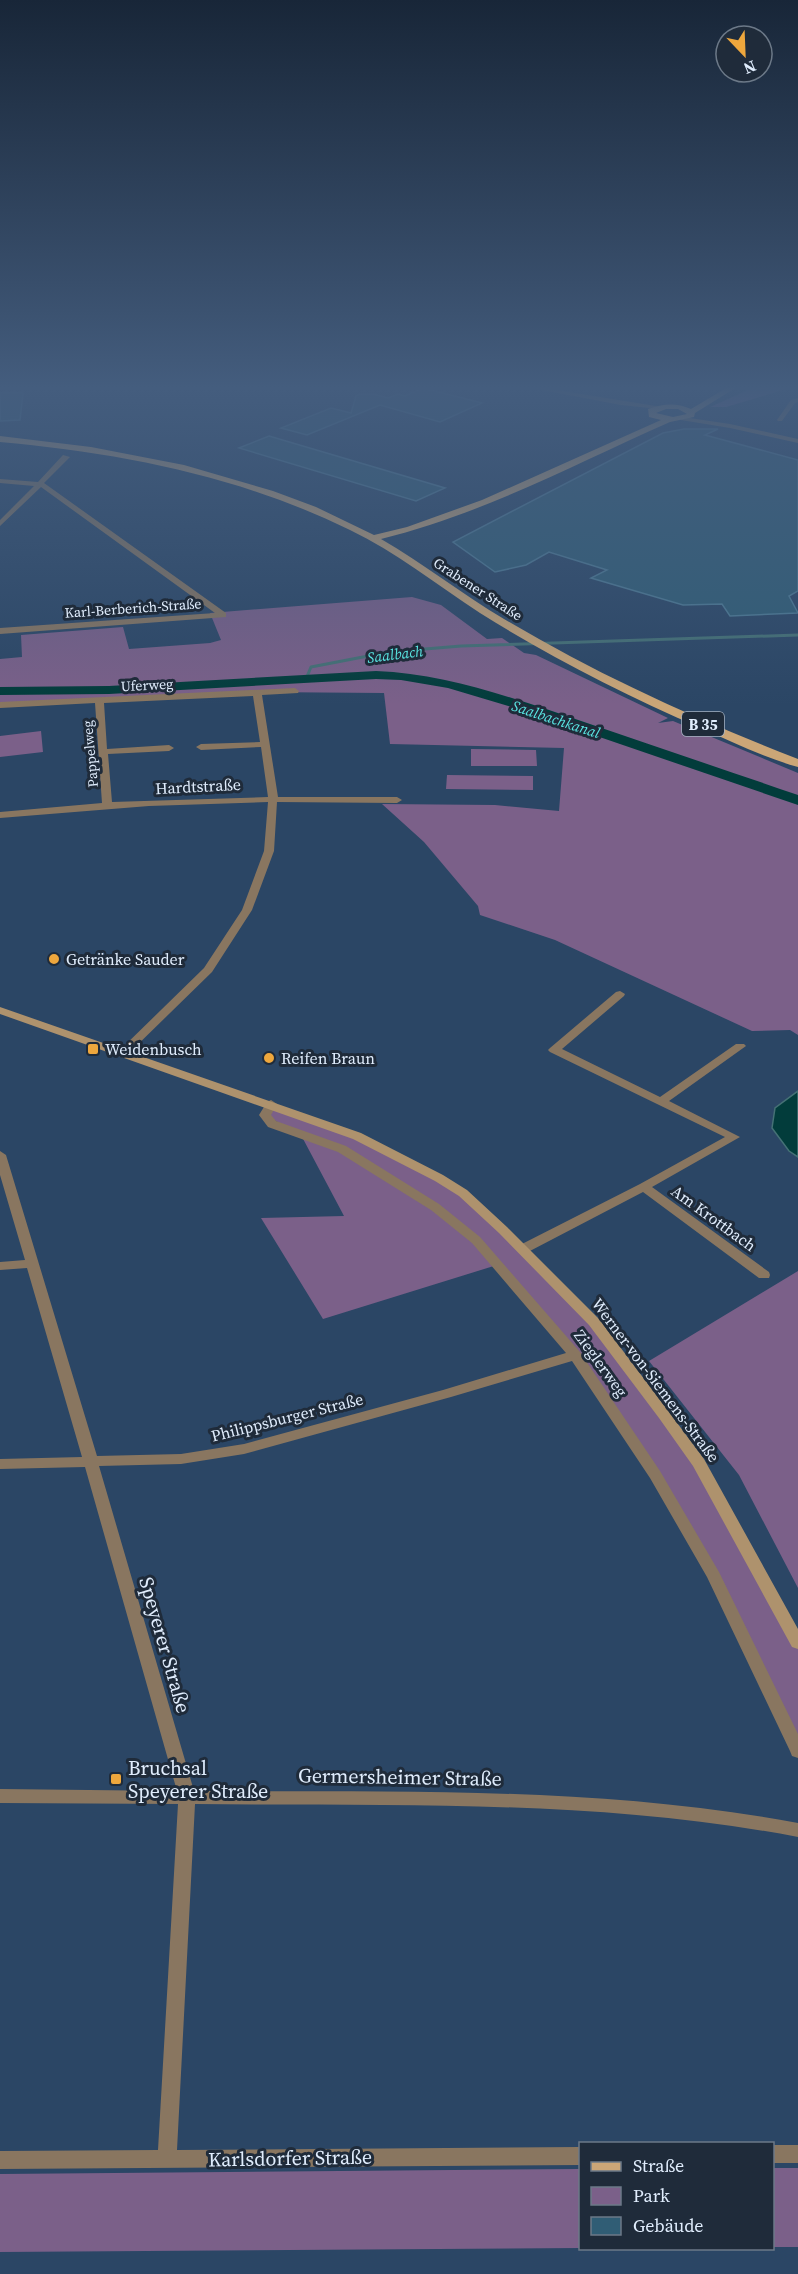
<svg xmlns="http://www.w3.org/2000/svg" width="798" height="2274" viewBox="0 0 798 2274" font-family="'Source Serif 4',serif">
<rect width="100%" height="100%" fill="#2b4665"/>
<g fill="#7b6089">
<path d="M412,597l29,8 46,34 15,-1 22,15 12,2 132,63 -10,5 15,-2 125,52v262l-8,-5 -38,1 -197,-91 -75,-25 -2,-9 -54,-64 -42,-38 113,1 64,6 5,-63 -174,-4 -6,-51 -125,-1 -259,11v-44l22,-2 -1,-22 102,-8 6,22 81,-6 11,-3 -11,-27z"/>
<path d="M41,731l2,21 -43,5v-21z"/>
<path d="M471,749l65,1 1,16h-66z"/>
<path d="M447,775l86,1v14l-87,-1z"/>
<path d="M271,1104l86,32 106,57 131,129 105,141 99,180v108l-84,-175 -139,-221 -78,-90 -174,54 -62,-101 83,-2 -43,-81 -36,-20z"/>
<path d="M798,1271v317l-59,-113 -90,-114z"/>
<path d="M772,2168h26v79h-25z"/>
<path d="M580,2169v79l-580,4v-78z"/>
</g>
<path fill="#856297" d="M755,387h38l-67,20h-16z"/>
<path fill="#023c3b" stroke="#457175" stroke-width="1.5" d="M798,1091v66l-9,-6 -17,-23 3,-20z"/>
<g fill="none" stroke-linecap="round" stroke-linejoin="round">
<path stroke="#457175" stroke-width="3" d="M306,679l5,-12 78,-15 72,-6 337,-11"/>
<path fill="#023c3b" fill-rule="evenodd" d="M376,671c73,3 142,29 211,52 70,24 141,48 211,72v10l-286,-98 -64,-19 -47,-8 -25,-1 -267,15 -109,1v-8l109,-1z"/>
</g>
<g fill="#305d75" stroke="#4e7b94" stroke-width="1.5">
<path d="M423,388l59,15 -42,19 -60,-17 -73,30 -26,-7 50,-20 20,5 5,-17 4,-2h13l15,4 10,-4 7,2z"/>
<path d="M0,393h23l-3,27 -20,1z"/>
<path d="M684,429h34l-13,6 93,25v131l-9,5 9,17 -68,3 -8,-12 -39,1 -92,-27 16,-8 -58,-18 -23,13 -31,7 -42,-30 210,-109z"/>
<path d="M269,436l176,52 -29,13 -177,-53z"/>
</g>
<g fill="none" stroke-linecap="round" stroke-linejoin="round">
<g fill="#897660" fill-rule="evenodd">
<path d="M526,387h12l124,20 -3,2 -38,-4z"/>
<path d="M798,398v4l-3,1 -13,18h-4l-1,-1 14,-20z"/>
<path d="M683,417l47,7 68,15v4l-68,-15 -49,-8v-2z"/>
<path d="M63,455l7,2 -26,26 182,130v4l-226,17v-6l215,-15 -174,-126 -41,39v-6l34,-34 -34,-3v-4l38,3z"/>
<path d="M295,688l4,3 -1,2 -36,2 16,102h119l5,3 -5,3 -120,-1 -3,49 -22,59 -40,62 -86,84h-8l-2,-2 2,-2 86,-84 38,-58 22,-59 4,-49 -119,4 -149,12v-6l102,-9 -7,-100 -95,5v-6zM253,696l7,46 -59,2 -5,3 5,3 60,-3 7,50 -156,5 -4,-48 61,-3 5,-3 -5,-3 -62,4 -3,-46z"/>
<path d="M620,991l5,3 -1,2 -62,53 98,48 76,-53h8l2,2 -77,55 71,36 -88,50 117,85 1,3 -1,3h-10l-116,-86 -115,60h-10l-1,-3 1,-3 122,-62 85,-47 -175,-85 -2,-2 2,-2 66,-56z"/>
<path d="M271,1100l6,4 -6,11 5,6 70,25 93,58 41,33 100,115 80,119 59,101 79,162v24l-6,-2 -2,-5 -83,-174 -57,-99 -78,-117 -121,36 -207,57 -63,10 -82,2 95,325c202,1 405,-5 604,32v14c-199,-38 -401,-31 -603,-33l-18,346 403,-3v18l-580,4v-18l158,-1 20,-346 -178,-1v-14l177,2 -92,-324 -85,2v-10l82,-2 -55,-189 -27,2v-8l25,-2 -25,-85v-24l6,4 91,301 84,-2 63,-10 199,-54 123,-37 -94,-110 -41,-33 -93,-58 -70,-25 -9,-12 8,-13z"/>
<rect x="772" y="2145" width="26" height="18"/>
</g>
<path fill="#ae926d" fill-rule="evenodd" d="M0,1007l361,126 82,42 24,15 40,37 92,92 70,93 35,47 94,170v20l-6,-2 -99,-181 -34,-48 -70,-93 -90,-92 -40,-37 -24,-15 -82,-42 -353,-125z"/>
<path fill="#cba677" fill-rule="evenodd" d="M728,387h9l-42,26 -1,4 -24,5c-95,42 -187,92 -289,117 43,25 81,55 123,80 94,56 193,101 294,140v8c-33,-9 -66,-25 -97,-39 -76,-33 -151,-71 -221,-115 -43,-28 -84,-61 -130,-83 -110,-54 -229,-77 -350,-88v-6l91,11 93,18 89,26 43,16 58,28 33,-8 75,-27 179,-80 -12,-3 -1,-8c15,-5 27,-7 43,0zM666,409h12l9,5 -14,3 -17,-4z"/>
</g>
<linearGradient id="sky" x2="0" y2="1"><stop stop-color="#182638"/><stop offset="0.55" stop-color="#445d7e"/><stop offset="1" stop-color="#445d7e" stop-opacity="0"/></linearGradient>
<rect width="798" height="705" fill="url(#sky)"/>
<g fill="#eea73d" stroke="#1f2b3a" stroke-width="2">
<circle cx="54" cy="959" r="6"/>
<rect x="87" y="1043" width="12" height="12" rx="3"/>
<circle cx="269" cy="1058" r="6"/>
<rect x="110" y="1773" width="12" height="12" rx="3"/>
</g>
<g text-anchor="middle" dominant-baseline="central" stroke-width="6" stroke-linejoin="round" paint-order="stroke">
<g font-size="14" fill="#e0edfd" stroke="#1f2b3a">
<text transform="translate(478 589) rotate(33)">Grabener Straße</text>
<text transform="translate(133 608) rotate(-4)">Karl-Berberich-Straße</text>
<text transform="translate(147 685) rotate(-3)">Uferweg</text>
<text transform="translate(90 754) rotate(-95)">Pappelweg</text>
</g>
<g font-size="15" font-style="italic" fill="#59e5e2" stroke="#1f2b3a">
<text transform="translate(395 654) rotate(-7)">Saalbach</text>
<text transform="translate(556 719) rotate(18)">Saalbachkanal</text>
</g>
<rect fill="#1f2b3a" stroke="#a6b3c2" stroke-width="1.5" x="682" y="712" width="42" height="24" rx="4.5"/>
<g font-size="15" font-weight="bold" fill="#e0edfd">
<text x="703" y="724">B 35</text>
</g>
<g font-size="16" fill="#e0edfd" stroke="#1f2b3a">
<text transform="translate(198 786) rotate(-3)">Hardtstraße</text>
<text transform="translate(714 1218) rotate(36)">Am Krottbach</text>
<text transform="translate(601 1363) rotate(54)">Zieglerweg</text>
<text transform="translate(656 1380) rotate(53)">Werner-von-Siemens-Straße</text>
<text transform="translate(287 1417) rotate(-14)">Philippsburger Straße</text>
</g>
<g font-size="16" fill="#e0edfd" stroke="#1f2b3a" text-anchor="start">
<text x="66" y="959">Getränke Sauder</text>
<text x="105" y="1049">Weidenbusch</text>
<text x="281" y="1058">Reifen Braun</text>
</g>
<g font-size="20" fill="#e0edfd" stroke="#1f2b3a">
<text transform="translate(165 1645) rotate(74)">Speyerer Straße</text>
<text transform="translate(400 1777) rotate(1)">Germersheimer Straße</text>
<text transform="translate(290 2158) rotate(-1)">Karlsdorfer Straße</text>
</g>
<g font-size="20" fill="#e0edfd" stroke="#1f2b3a" text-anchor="start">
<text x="128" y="1768">Bruchsal<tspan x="128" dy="23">Speyerer Straße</tspan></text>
</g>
</g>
<rect x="579" y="2142" width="195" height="108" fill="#1f2b3a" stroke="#6c7988" stroke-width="1.5"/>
<rect x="591" y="2162" width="30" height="9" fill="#cba677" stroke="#6c7988" stroke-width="1.5"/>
<text x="633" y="2172" font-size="18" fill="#e0edfd">Straße</text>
<rect x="591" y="2187" width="30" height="18" fill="#7b6089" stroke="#6c7988" stroke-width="1.5"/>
<text x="633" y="2202" font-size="18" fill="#e0edfd">Park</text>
<rect x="591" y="2217" width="30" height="18" fill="#305d75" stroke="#6c7988" stroke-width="1.5"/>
<text x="633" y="2232" font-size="18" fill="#e0edfd">Gebäude</text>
<g transform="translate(744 54) rotate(157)"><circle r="28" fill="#1f2b3a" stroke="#6c7988" stroke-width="1.5"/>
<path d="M0-4.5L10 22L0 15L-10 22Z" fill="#eea73d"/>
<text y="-9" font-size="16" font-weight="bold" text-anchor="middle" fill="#e0edfd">N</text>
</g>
</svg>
